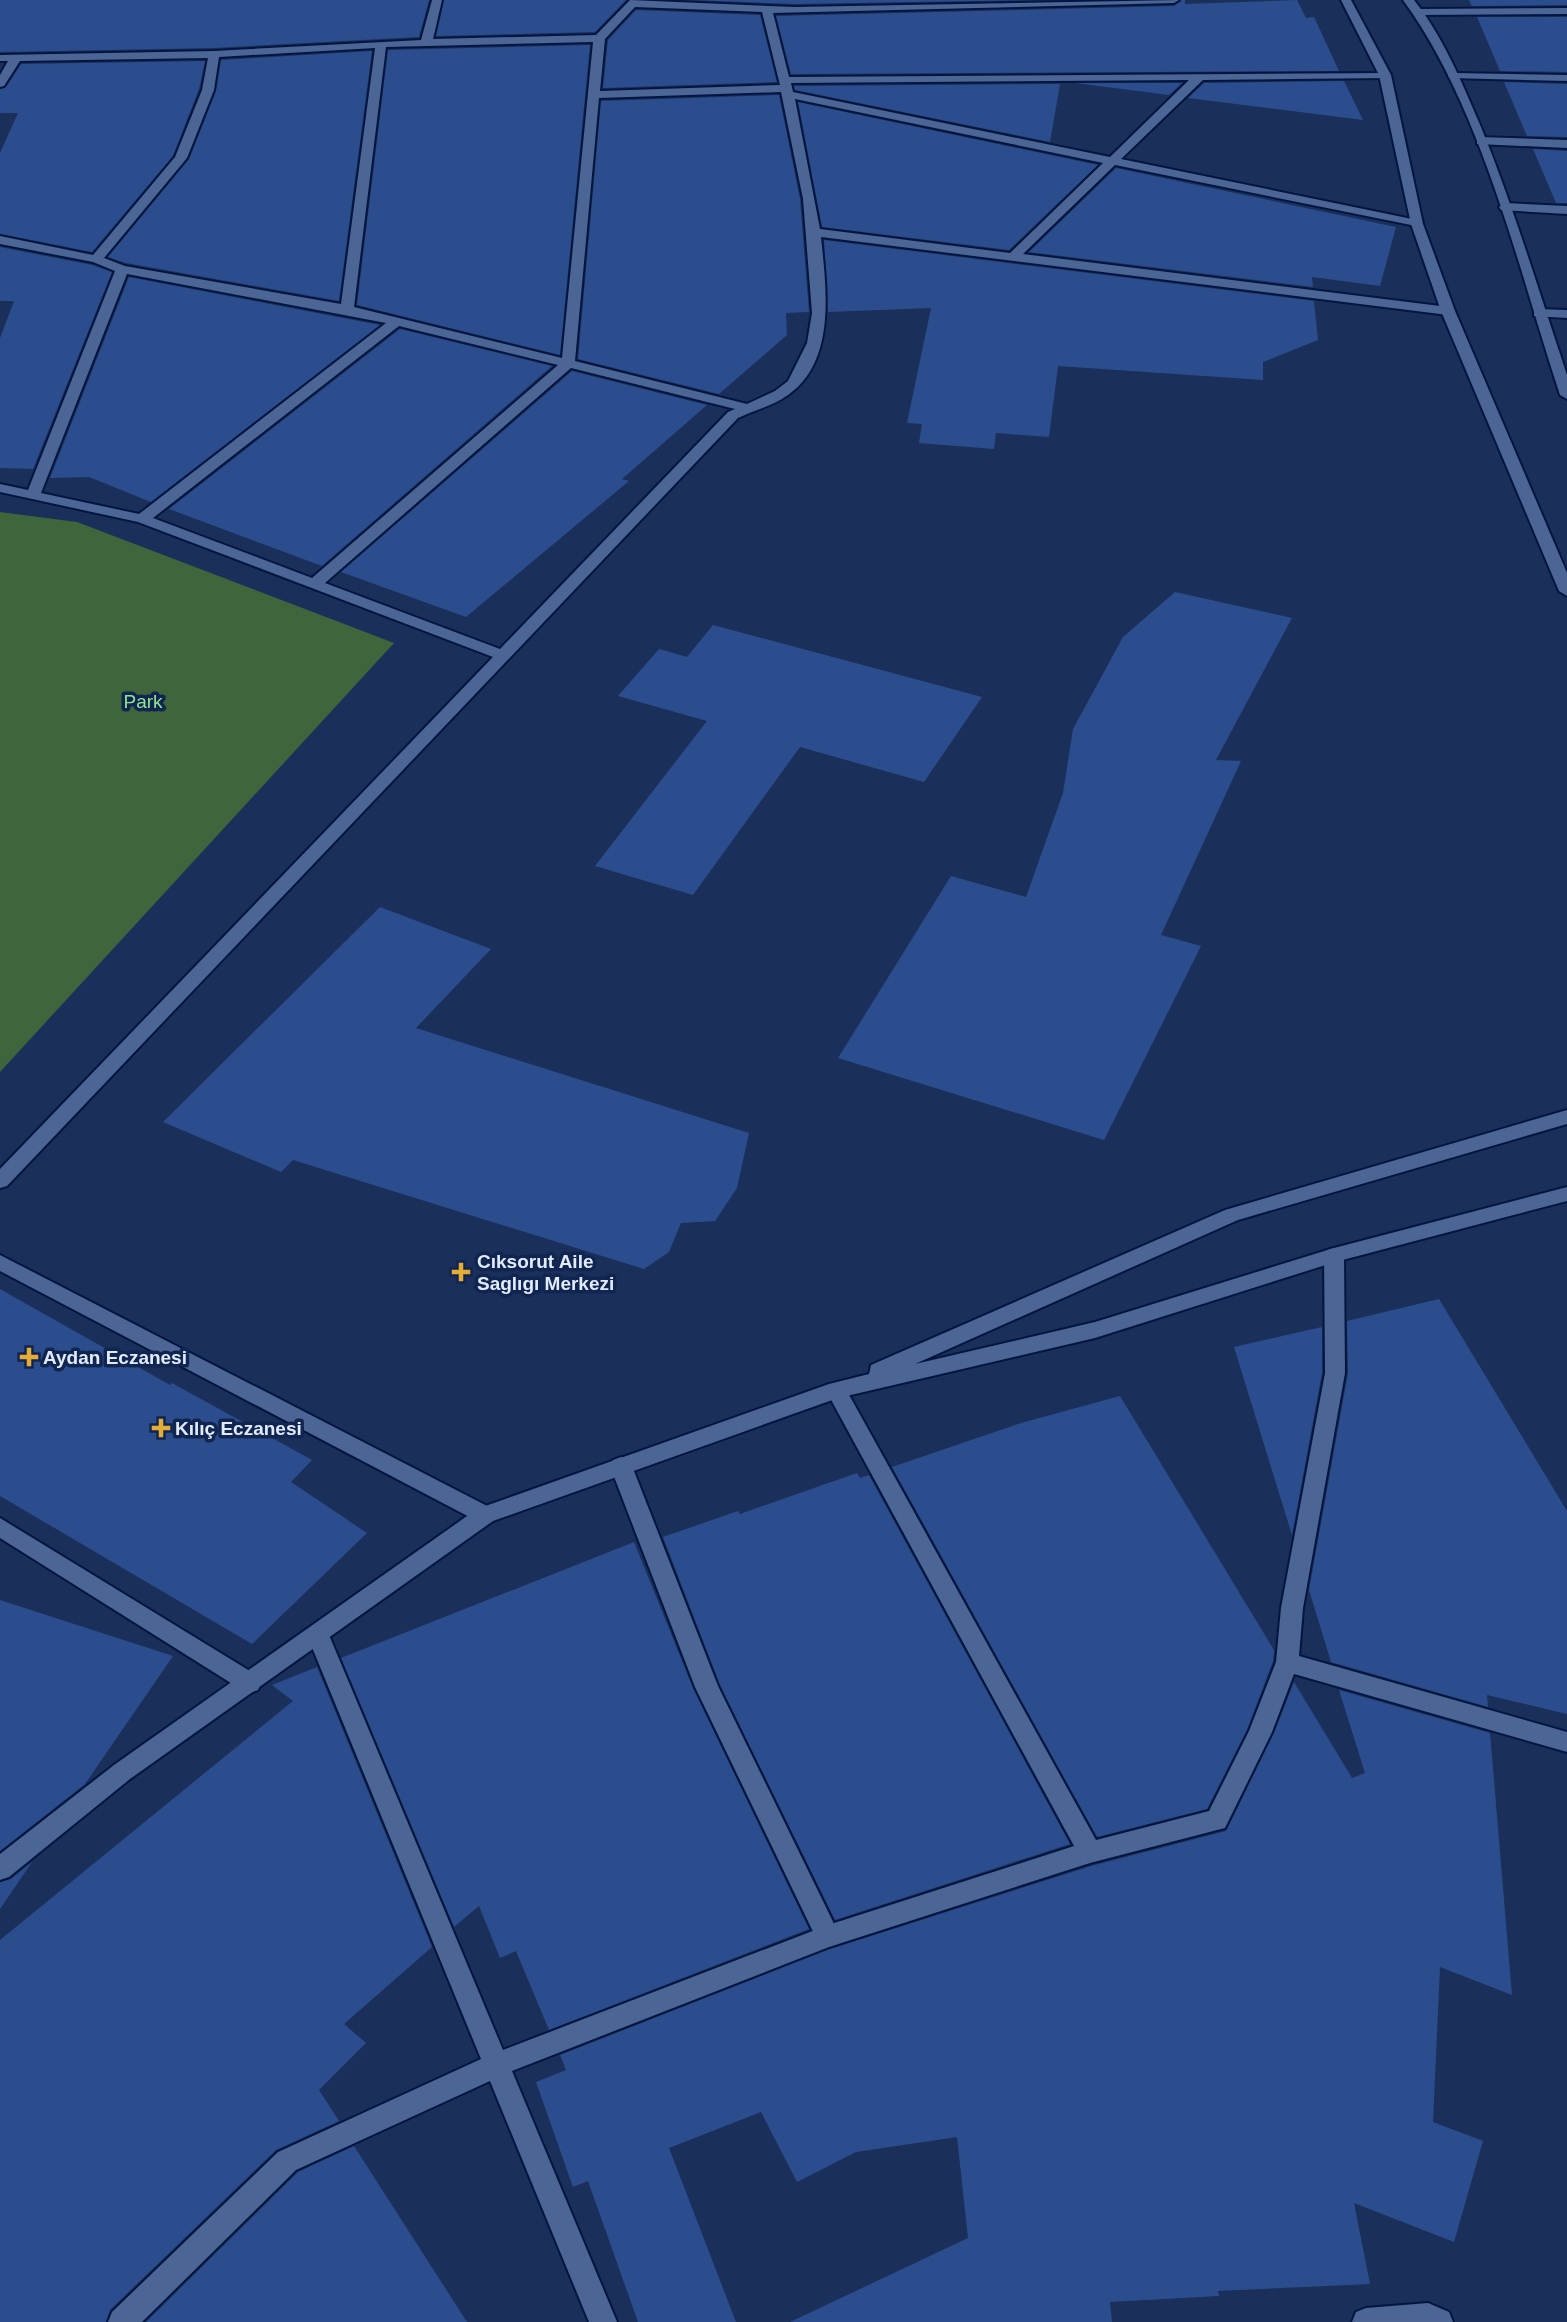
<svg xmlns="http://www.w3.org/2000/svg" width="1567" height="2322" viewBox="0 0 1567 2322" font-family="Helvetica,sans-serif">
<rect width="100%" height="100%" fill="#1a305b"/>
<path fill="#3e653b" d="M0,512l77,10 317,121 -394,429z"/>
<g fill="#2c4d8d">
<path d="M0,0h429l-10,37 -205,11 -214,4z"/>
<path d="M444,0h182l-31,32 -159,4z"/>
<path d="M692,0h343l-241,4z"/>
<path d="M1181,0h4v4l112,-4 9,18 8,-1 25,54 -548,3 -15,-58 398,-10z"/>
<path d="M1469,0h98v5l-95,1z"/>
<path d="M636,10l124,5 17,67 -174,6 5,-48z"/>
<path d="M1477,17h90v55l-67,-1z"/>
<path d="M590,45l-30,310 -203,-50 31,-255z"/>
<path d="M372,51l-33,250 -213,-38 -18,-6 81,-98 27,-68 5,-31z"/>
<path d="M205,61l-6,28 -26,67 -81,96 -92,-18v-81l18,-40h-18v-24l6,-2 15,-23z"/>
<path d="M1344,81l19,39 -175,-22 16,-15z"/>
<path d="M1504,82l63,2v53l-40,-1z"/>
<path d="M1075,83h107l-13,12z"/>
<path d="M1060,84l-10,58 -255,-52 -1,-4z"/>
<path d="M779,95l21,104 9,113 -23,1 1,22 -68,59 -141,-35 23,-258z"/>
<path d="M798,102l300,63 -89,85 -187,-23z"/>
<path d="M1533,149l34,2v52h-11z"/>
<path d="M1116,168l280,59 -16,59 -68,-9 1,10 -284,-35z"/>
<path d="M824,240l490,61 4,39 -55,22v18l-205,-14 -9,71 -53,-4 -2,16 -75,-6 3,-19 -15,-1 24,-115 -103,4z"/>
<path d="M0,247l92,18 20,7 -79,197 -33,-1v-130l14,-37h-14z"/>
<path d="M129,277l251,48 -229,177 -62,-25 -39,1z"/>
<path d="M400,329l152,37 -230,200 -153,-57z"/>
<path d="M572,371l135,34 -85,74 7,2 -163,136 -125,-45z"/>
<path d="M1175,592l117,26 -76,142 25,1 -80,174 40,11 -97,194 -266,-82 113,-182 75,21 37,-104 10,-64 50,-92z"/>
<path d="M713,625l269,72 -58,85 -124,-35 -107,148 -98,-29 112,-145 -89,-25 41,-47 28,8z"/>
<path d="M380,907l111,42 -75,79 333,105 -12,55 -22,33 -34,2 -12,29 -25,17 -351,-109 -12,12 -118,-50z"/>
<path d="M0,1289l170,96 2,-2 140,77 -21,22 76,51 -115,111 -252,-148z"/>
<path d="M1439,1299l128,212v203l-80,-19 1,12 -157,-45 -22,-72 39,-217 -1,-52z"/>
<path d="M1322,1327v46l-30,162 -58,-188z"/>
<path d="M1120,1396l154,254 -1,11 -26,69 -40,79 -110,28 -205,-370 129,-44z"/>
<path d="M857,1473l3,5 9,-3 201,369 -235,76 -115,-235 -57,-148 75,-26 2,3z"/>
<path d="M634,1542l59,146 116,241 -260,101 -33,-79 -16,7 -21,-52 -25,21 -113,-269z"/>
<path d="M0,1600l173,56 -88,128 -85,67z"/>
<path d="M317,1667l115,280 -88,77 22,19 -47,47 20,31 -63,29 -166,160 -4,12h-106v-382l293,-239 -21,-16z"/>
<path d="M1294,1682l58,96 13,-5 -26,-83 151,43 22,262 -72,-28 -7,155 50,19 -29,101 -100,-39 16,81 -152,7 1,5 -109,6 2,20h-322l178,-84 -11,-101 -101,15 -59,30 -36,-70 -92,36 67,174h-98l-50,-141 -15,6 -37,-105 30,-12 -6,-15 270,-106 261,-83 135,-35 48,-98z"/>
<path d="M32,1862l-32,47v-27l11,-3z"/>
<path d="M354,2146l113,176h-321l152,-150z"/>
</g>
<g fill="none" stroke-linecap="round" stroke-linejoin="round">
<defs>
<path id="service" d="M621,1457l8,3 3,6 86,220 122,250 -3,8 -9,3 -9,-3 -124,-257 -85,-221 3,-6z"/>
<g id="minor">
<path d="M432,0h10l-9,39 163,-4 34,-35 164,7 385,-7 -5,3 -401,10 16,64 600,-4v4l-4,1 -182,2 -82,79 296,61 6,4 -2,3 -306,-62 -92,89 425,53 7,4 -7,4 -627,-78c5,50 16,124 -33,158 -15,11 -34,15 -50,23l-731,768 -7,2v-19l493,-512 -355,-135 -138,-30v-8l28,6 87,-219 -22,-9 -93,-18v-8l93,19 82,-98 27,-67 6,-32 -188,3 -16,25 -4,1v-12l8,-14h-8v-6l214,-4 207,-11zM635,7l127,5 18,73 -180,6 5,-52zM593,42l-31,316 -208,-51 32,-260zM375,48l-34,256 -216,-38 -21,-8 83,-100 27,-68 5,-33zM1189,80l-79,77 -317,-65 -2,-9zM781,92l22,107 9,114 -5,30 -19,38 -13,10 -28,13 -172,-43 24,-263zM795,99l308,64 -93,90 -190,-24zM127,274l259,49 -247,191 -98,-21zM399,326l159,39 -246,213 -159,-60zM571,368l164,41 -7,3 -228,237 -175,-66z"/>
<path d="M1567,8v6l-149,1 -6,-3 6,-3z"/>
<path d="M1454,73l113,2v6l-117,-3 -2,-2z"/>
<path d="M1481,137l86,3v8l-90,-4v-6z"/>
<path d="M1505,203l62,3v8l-66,-4 -2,-3z"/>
<path d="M1539,309l28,1v8l-33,-2v-6z"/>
<path d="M1334,1248l7,2 3,5 1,118 -42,235 -4,48 268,76v20l-273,-78 -22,58 -47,96 -135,35 -261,84 -317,124 105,251h-28l-99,-241 -194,89 -154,152h-34l4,-10 166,-160 203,-93 -174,-424 3,-7 8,-3 8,3 3,7 174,415 325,-125 246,-79 -245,-450 -3,-6 3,-6h14l253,456 113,-29 40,-80 27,-69 5,-54 44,-235 -1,-118 3,-5z"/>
<path d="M0,1255l493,254 3,6 -3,6 -8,3 -8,-3 -477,-250z"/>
<path d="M0,1518l258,158 3,7 -3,7 -8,3 -8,-3 -242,-152z"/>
<path d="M1428,2303l21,9 4,10h-101l4,-10 10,-4z"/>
</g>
<path id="tertiary" d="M1567,1110v14l-329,96 -323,144 180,-42 239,-74 233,-61v14l-232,61 -240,76 -257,60 -345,123 -363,258 -121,98 -9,3v-26l114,-89 363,-256 352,-125 40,-10 2,-9 354,-155z"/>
<g id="secondary">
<path d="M1341,0h10l40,75 32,149 32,87 112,262v23l-8,-5 -118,-280 -30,-87 -32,-149z"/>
<path d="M1403,0h11c30,38 48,83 67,127 33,81 58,165 86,248v24l-7,-4c-42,-127 -78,-287 -157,-395z"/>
</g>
</defs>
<use href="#service" stroke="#04163f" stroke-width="4"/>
<use href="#minor" stroke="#04163f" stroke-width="4"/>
<use href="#tertiary" stroke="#04163f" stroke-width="4"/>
<use href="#secondary" stroke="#04163f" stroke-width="4"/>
<use href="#service" fill="#4b6595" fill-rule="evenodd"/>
<use href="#minor" fill="#4b6595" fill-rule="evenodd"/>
<use href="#tertiary" fill="#4b6595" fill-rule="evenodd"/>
<use href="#secondary" fill="#4b6595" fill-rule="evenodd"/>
</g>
<g fill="#e4ad35" stroke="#102550" stroke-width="2.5">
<path d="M457.5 1261.5h7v7h7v7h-7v7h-7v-7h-7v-7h7z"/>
<path d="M25.5 1346.5h7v7h7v7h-7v7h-7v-7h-7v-7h7z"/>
<path d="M157.5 1417.5h7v7h7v7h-7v7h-7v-7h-7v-7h7z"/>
</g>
<g text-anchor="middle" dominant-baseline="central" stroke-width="7" stroke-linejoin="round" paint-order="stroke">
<g font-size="19" fill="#92e48c" stroke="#102550">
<text x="143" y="701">Park</text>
</g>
<g font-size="19" font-weight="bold" fill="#e2ebfc" stroke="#102550" text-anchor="start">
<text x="477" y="1261">Cıksorut Aile<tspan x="477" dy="22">Saglıgı Merkezi</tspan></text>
<text x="43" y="1357">Aydan Eczanesi</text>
<text x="175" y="1428">Kılıç Eczanesi</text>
</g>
</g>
</svg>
